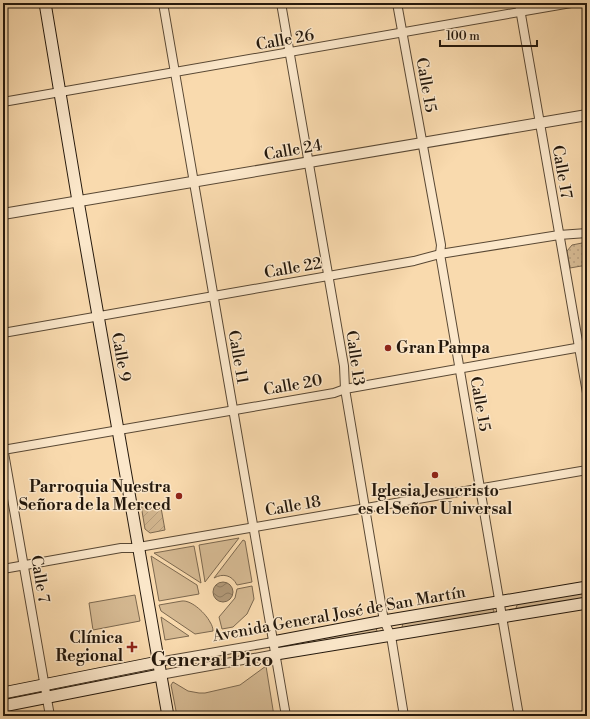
<svg xmlns="http://www.w3.org/2000/svg" width="590" height="719" viewBox="0 0 590 719" font-family="'Libre Bodoni',serif">
<defs>
<pattern id="grass-dots" width="8" height="8" patternUnits="userSpaceOnUse"><rect width="8" height="8" fill="#d5b992"/><path d="M2 2h.1M6 6h.1" fill="none" stroke="#b79e7d" stroke-width="1.8" stroke-linecap="round"/></pattern>
<pattern id="garden-furrows" width="10" height="10" patternUnits="userSpaceOnUse"><rect width="10" height="10" fill="#d5b992"/><path d="M-1 1l2-2M0 10L10 0M9 11l2-2" fill="none" stroke="#b79e7d"/></pattern>
<pattern id="water-waves" width="16" height="10" patternUnits="userSpaceOnUse"><rect width="16" height="10" fill="#b19877"/><path d="M0 5q4-4 8 0t8 0" fill="none" stroke="#907b60"/></pattern>
</defs>
<rect width="100%" height="100%" fill="#f9daae"/>
<filter id="stains"><feTurbulence type="fractalNoise" baseFrequency=".005" numOctaves="4"/><feColorMatrix values="0 0 0 0 .2 0 0 0 0 .09 0 0 0 0 .02 0 0 0 .5 -.17"/></filter>
<radialGradient id="worn" r=".72"><stop offset=".6" stop-color="#630" stop-opacity="0"/><stop offset="1" stop-color="#630" stop-opacity=".3"/></radialGradient>
<path fill="url(#grass-dots)" stroke="#7c684f" d="M587,242v23l-17,3 -3,-17 5,-6z"/>
<g fill="#d5b992" stroke="#7c684f">
<path d="M239,538l-34,44 -6,-37z"/>
<path d="M243,540l2,1 7,41 -15,3c-5,-10 -14,-12 -23,-7z"/>
<path d="M194,546l7,37 -47,-30z"/>
<path d="M151,556l46,29 2,9 -40,7z"/>
<path d="M252,586l2,13 -7,15 -14,13 -11,2 -3,-12 16,-19 2,-9z"/>
<path d="M587,591v8l-70,10 -1,-1 2,-5z"/>
<path d="M135,595l5,26 -47,9 -4,-27z"/>
<path d="M182,601c10,-1 24,13 28,21 2,3 3,6 3,9l-18,3 -34,-23 -2,-6z"/>
<path d="M491,608l3,2 -1,4 -90,15 -1,-2 1,-4z"/>
<path d="M161,617l28,19 -24,4z"/>
<path d="M374,627l3,3 -1,3 -90,15 -1,-1v-3z"/>
<path d="M266,666l8,50h-97l-6,-31 2,-3 15,9 11,2h6l35,-8z"/>
</g>
<path fill="url(#garden-furrows)" stroke="#7c684f" d="M160,502l5,28 -15,3 -5,-4 -4,-24z"/>
<circle fill="url(#water-waves)" stroke="#79654c" cx="223" cy="592" r="10"/>
<g fill="none" stroke-linecap="round" stroke-linejoin="round">
<defs>
<g id="minor">
<path d="M163,3l123,713"/>
<path d="M281,3l63,363 1,23 39,232 7,15 13,80"/>
<path d="M397,3l44,242 -1,9 79,462"/>
<path d="M519,3l68,390"/>
<path d="M3,102l568,-99"/>
<path d="M3,333l411,-72 26,-7 119,-19 28,-2"/>
<path d="M3,447l47,269"/>
<path d="M3,450l331,-57 11,-4 242,-43"/>
<path d="M3,569l118,-21h12l454,-78"/>
<path d="M158,662l115,-20"/>
<path d="M160,675l116,-21"/>
</g>
<path id="tertiary" d="M3,214l584,-99"/>
<g id="secondary">
<path d="M45,3l33,198 90,515"/>
<path d="M273,642l111,-21 203,-34"/>
<path d="M276,654l311,-51"/>
<path d="M3,693l155,-31"/>
<path d="M3,706l157,-31"/>
</g>
</defs>
<use href="#minor" stroke="#594834" stroke-width="10"/>
<use href="#tertiary" stroke="#594834" stroke-width="12"/>
<use href="#secondary" stroke="#24180c" stroke-width="13"/>
<use href="#minor" stroke="#fbe7ca" stroke-width="8"/>
<use href="#tertiary" stroke="#fbe7ca" stroke-width="10"/>
<use href="#secondary" stroke="#fbe7ca" stroke-width="11"/>
</g>
<g fill="#8f2418" stroke="#fbe7ca" stroke-width="1.5">
<circle cx="388" cy="348" r="4"/>
<circle cx="435" cy="475" r="4"/>
<circle cx="179" cy="496" r="4"/>
<path d="M130 641h4v4h4v4h-4v4h-4v-4h-4v-4h4z"/>
</g>
<g text-anchor="middle" dominant-baseline="central" stroke-width="3" stroke-linejoin="round" paint-order="stroke">
<g font-size="16" fill="#24180c" stroke="#fbe7ca">
<text transform="translate(285 40) rotate(-10)">Calle 26</text>
<text transform="translate(426 85) rotate(80)">Calle 15</text>
<text transform="translate(293 150) rotate(-10)">Calle 24</text>
<text transform="translate(562 172) rotate(80)">Calle 17</text>
<text transform="translate(293 268) rotate(-10)">Calle 22</text>
<text transform="translate(121 357) rotate(80)">Calle 9</text>
<text transform="translate(238 357) rotate(80)">Calle 11</text>
<text transform="translate(355 358) rotate(82)">Calle 13</text>
<text transform="translate(293 385) rotate(-10)">Calle 20</text>
<text transform="translate(480 404) rotate(80)">Calle 15</text>
<text transform="translate(293 506) rotate(-10)">Calle 18</text>
<text transform="translate(40 579) rotate(80)">Calle 7</text>
<text transform="translate(339 614) rotate(-10)">Avenida General José de San Martín</text>
</g>
<g font-size="16" font-weight="bold" fill="#24180c" stroke="#fbe7ca" text-anchor="end">
<text x="396" y="348" text-anchor="start">Gran Pampa</text>
<text x="171" y="487">Parroquia Nuestra<tspan x="171" dy="18">Señora de la Merced</tspan></text>
<text x="435" y="491" text-anchor="middle">Iglesia Jesucristo<tspan x="435" dy="18">es el Señor Universal</tspan></text>
<text x="123" y="638">Clínica<tspan x="123" dy="18">Regional</tspan></text>
</g>
<g font-size="20" font-weight="bold" fill="#24180c" stroke="#fbe7ca">
<text x="212" y="660">General Pico</text>
</g>
</g>
<rect width="590" height="719" fill="none" stroke="#f9daae" stroke-width="16"/>
<rect x="4" y="4" width="582" height="711" fill="none" stroke="#24180c" stroke-width="2"/>
<rect x="8" y="8" width="574" height="703" fill="none" stroke="#24180c"/>
<path d="M440 40v6h97v-6" fill="none" stroke="#24180c" stroke-width="2"/>
<text x="446" y="40" font-size="12" fill="#24180c" stroke="#fbe7ca" stroke-width="3" paint-order="stroke">100 m</text>
<rect width="100%" height="100%" filter="url(#stains)"/>
<rect width="100%" height="100%" fill="url(#worn)"/>
</svg>
